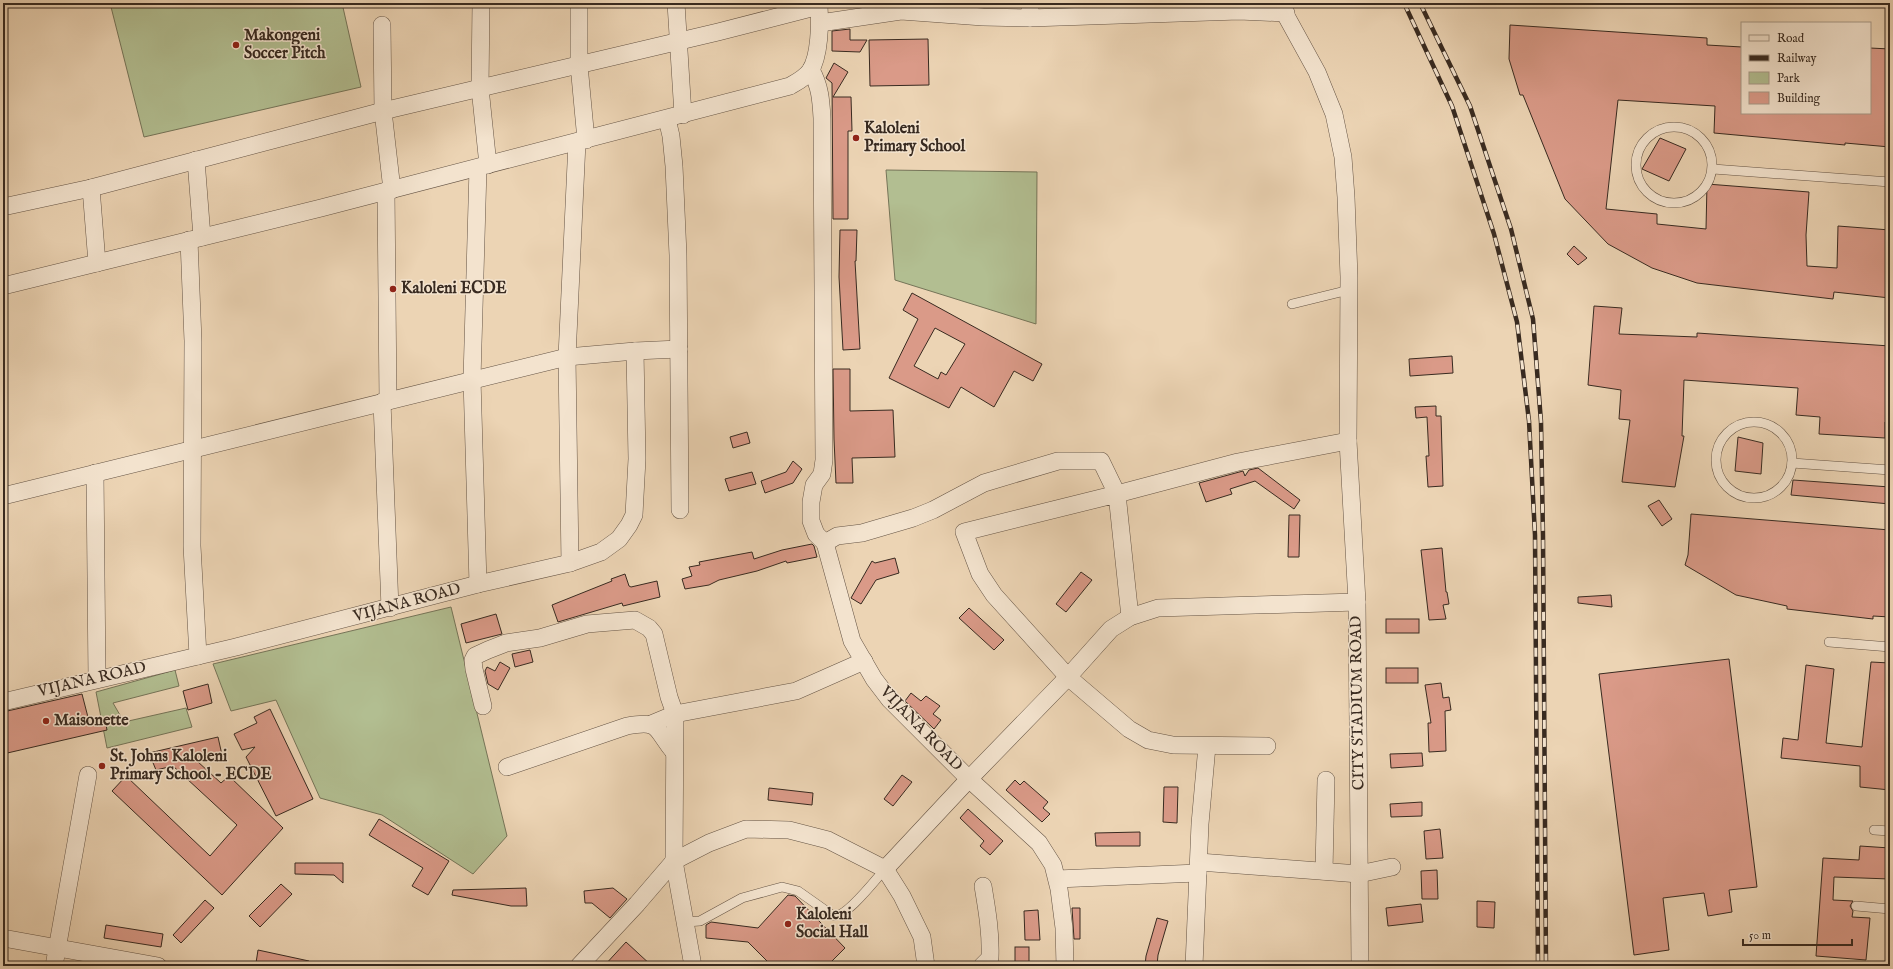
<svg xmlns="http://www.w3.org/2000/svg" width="1893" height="969" viewBox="0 0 1893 969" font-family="'IM FELL English',serif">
<rect width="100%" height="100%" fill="#ecd4b4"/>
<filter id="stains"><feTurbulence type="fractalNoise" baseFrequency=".005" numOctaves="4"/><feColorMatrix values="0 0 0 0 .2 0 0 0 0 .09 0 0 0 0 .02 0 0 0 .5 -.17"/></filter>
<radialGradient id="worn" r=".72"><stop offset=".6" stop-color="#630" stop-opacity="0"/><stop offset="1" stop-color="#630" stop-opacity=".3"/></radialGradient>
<g fill="#b2be91" stroke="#757458">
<path d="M110,3h232l19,84 -217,50z"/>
<path d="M886,170l151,2 -1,152 -141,-44z"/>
<path d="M451,607l56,229 -34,38 -91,-59 -62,-17 -44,-98 -45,11 -18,-47z"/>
<path d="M175,670l4,16 -66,17 11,19 62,-14 6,19 -85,21 -11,-56z"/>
</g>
<g fill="#da9a88" stroke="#382a20" fill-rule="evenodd">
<path d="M1510,25l197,13v7l35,2v66h128v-65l20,1v98l-45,-4v2l-131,-12 1,-27 -97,-6 -12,109 51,5v10l49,5 1,-45 102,8 -3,43 1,31 30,2 1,-42 52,4v68l-56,-6 -1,7 -136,-16 -45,-15 -44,-24 -43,-45 -42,-104h-3l-11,-36z"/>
<path d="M850,29v11h17l-7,12 -28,-1v-20z"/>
<path d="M928,39l1,46 -59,1 -1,-46z"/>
<path d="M834,63l14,9 -15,25h18l1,34h-4v88h-15l-1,-136 -6,-5z"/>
<path d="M1660,138l26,11 -17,32 -27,-12z"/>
<path d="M840,230h17l-1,31h-1l5,88 -17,1 -4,-73z"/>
<path d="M1574,246l13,12 -9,7 -11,-11z"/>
<path d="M912,293l130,71 -9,17 -19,-10 -20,36 -33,-20 -12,21 -60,-30 29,-59 -15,-9zM935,328l30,16 -19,31 -5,-3 -3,7 -24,-13z"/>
<path d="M1594,306l28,2 -3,26 78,3v-4l193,13v76h-5v16l-66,-4 1,-17 -24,-2 2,-27 -114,-8 -2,56h2l-9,51 -53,-5 8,-62 -11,-1 2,-29 -33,-5z"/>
<path d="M1452,356l1,17 -43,3 -1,-17z"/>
<path d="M833,369h17v42l43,-1 2,47 -43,1 1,25h-17l-2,-44z"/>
<path d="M1436,406v10h5l2,70 -15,1 -2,-31h3l-2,-39 -11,1 -1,-11z"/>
<path d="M747,432l3,11 -17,5 -3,-11z"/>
<path d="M1738,437l25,6 -2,31 -26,-3z"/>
<path d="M793,461l9,8 -9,14 -28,10 -4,-12 25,-9z"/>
<path d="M1258,468l42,32 -6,9 -39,-28 -25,8 2,5 -26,8 -7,-19 44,-12 2,5 4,-6z"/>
<path d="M752,472l4,12 -27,7 -4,-12z"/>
<path d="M1793,480l97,7v17l-99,-9z"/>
<path d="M1659,500l13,19 -10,7 -14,-20z"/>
<path d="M1691,514l199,16v87l-17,-1v3l-86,-10v-3l-51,-11 -51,-30 3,-10z"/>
<path d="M1289,515h11l-1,42h-11z"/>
<path d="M812,544l2,2 3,11 -30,6 -1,-2 -29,10 -38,9 -10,5 -24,4 -3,-10 10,-3 -3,-9 11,-2 -1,-3 53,-10 2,7 28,-9z"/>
<path d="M1442,548l4,44h1l2,12 -6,1 3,14 -17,1 -8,-70z"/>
<path d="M895,558l4,15 -23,7 -15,24 -10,-6 21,-37 3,2z"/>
<path d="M1081,572l11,8 -26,32 -10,-8z"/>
<path d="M625,574l4,12 2,1 26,-6 3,16 -37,9 -1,-3 -64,19 -6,-17 60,-24 -1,-2z"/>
<path d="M1611,595l1,12 -34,-4v-6z"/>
<path d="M969,608l35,32 -10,10 -35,-32z"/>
<path d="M496,614l6,20 -36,9 -5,-19z"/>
<rect x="1386" y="619" width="33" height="14"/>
<path d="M530,650l3,12 -18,5 -3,-13z"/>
<path d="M1729,659l28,228 -28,3 3,22 -24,4 -4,-23 -41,5 6,52 -35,5 -35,-281z"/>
<path d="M500,662l10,6 -12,22 -10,-6 -3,-13 2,-4 8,4z"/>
<path d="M1871,662l19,1v127l-30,-3v-21l-79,-8 2,-20 15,2 8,-75 28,4 -8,74 36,4z"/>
<rect x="1386" y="668" width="32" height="15"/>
<path d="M1441,683l2,15 6,-1 2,13 -6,1 1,40 -17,1 -1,-29h3l-6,-38z"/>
<path d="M208,684l4,19 -24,7 -5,-19z"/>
<path d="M911,693l10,8 5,-5 14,10 -7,8 8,6 -7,9 -29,-28z"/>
<path d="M82,694l8,31h16l1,5 -104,24v-42z"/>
<path d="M270,709l43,90 -37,17 -30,-59 9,-10 -13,3 -8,-16 23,-11 -3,-6z"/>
<path d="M218,737l4,18 -25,6 24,22 8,-7 54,52 -61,67 -110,-104 14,-15 84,80 27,-31 -64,-59 -17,4 -7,-17z"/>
<path d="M1422,753l1,13 -32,2 -1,-14z"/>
<path d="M902,775l10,7 -19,24 -9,-7z"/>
<path d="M1015,780l5,5 4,-4 24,21 -5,6 7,6 -8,8 -36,-32z"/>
<path d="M1164,787h14l-1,36 -14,-1z"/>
<path d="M769,788l44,5 -1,12 -44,-5z"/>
<path d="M1422,802v14l-31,1 -1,-13z"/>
<path d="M968,809l35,32 -13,14 -10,-9 4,-5 -24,-23z"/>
<path d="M379,819l70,42 -21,34 -16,-9 11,-18 -54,-33z"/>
<path d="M1440,829l3,29 -17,1 -2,-28z"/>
<path d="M1140,832v14h-44l-1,-13z"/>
<path d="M1860,846l30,2v31l-56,-2 -1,23 20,1 -3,5 3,5 -1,6 18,1 -4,42 -50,-4 7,-98 36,2z"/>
<path d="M295,863h48v20l-9,-8 -39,-1z"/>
<path d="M1437,870l1,29h-16l-1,-28z"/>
<path d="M281,884l11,10 -32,33 -11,-11z"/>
<path d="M526,888l1,18h-16l-59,-11 1,-5z"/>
<path d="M613,888l14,11 -17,19 -18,-15h-7l-1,-12z"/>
<path d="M788,895l7,1 50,52 -18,18h-55l-24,-24 -42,-4v-13l5,-3 47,6z"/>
<path d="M205,900l9,8 -33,35 -8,-8z"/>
<path d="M1477,901l18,1 -1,26 -17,-1z"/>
<path d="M1421,904l2,18 -35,4 -2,-18z"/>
<path d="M1072,908h8v31h-6z"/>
<path d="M1038,910l2,30h-15l-1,-29z"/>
<path d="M1157,918l11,3 -10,34 -1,11h-12l1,-10z"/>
<path d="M106,925l57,9 -2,13 -57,-9z"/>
<path d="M626,942l26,24h-48z"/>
<rect x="1015" y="947" width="14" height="19"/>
<path d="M258,950l51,11 -1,5h-36l-16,-3z"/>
</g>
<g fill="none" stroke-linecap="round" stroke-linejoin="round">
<defs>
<g id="service">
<circle cx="1674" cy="165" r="38"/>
<path d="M1713,169l177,13"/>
<path d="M1292,304l57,-14"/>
<circle cx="1754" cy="460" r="38"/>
<path d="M1792,463l98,7"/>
<path d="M1829,642l61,5"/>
<path d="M1874,830l16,1"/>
<path d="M1856,906l34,3"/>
<path d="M686,922l14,-1 42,-23 40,-11 16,4 34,24c12,6 44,-36 53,-46"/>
</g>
<g id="minor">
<path d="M481,3l-1,85 8,77"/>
<path d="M579,3v62l7,75"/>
<path d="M676,3l7,112"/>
<path d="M1030,3v15"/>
<path d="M1279,3l38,69 17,42 9,43 3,40 3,80 -1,164 9,161 3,364"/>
<path d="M820,23l81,-12 82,6 47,1 209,-7 47,2"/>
<path d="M382,25l1,86 9,79"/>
<path d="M811,70c9,16 10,30 11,48l2,342 -2,14 -8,11 -3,17v19l5,13 9,9"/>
<path d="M667,119l4,17 3,30 4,89 2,255"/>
<path d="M196,160l6,77"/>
<path d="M91,188l6,75"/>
<path d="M386,191l2,210"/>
<path d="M3,207l88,-19 292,-77 335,-79 101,-26v-3"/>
<path d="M189,240l4,101 -1,205 6,110"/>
<path d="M3,286l318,-78 469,-122c7,-4 15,-8 20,-15 10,-15 10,-48 9,-65"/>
<path d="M382,402l8,206"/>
<path d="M95,473l2,206"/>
<path d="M3,496l564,-139 68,-6 44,-2"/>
<path d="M570,563l-3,-206 10,-215"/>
<path d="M478,584l-6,-205 6,-211"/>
<path d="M1130,617l-13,-123 -153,38 16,42 14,21 74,82 61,52 19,11 25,5 94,1"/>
<path d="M3,702l233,-55 242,-63 92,-21 31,-11 18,-13 10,-14 5,-10 3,-56 -2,-108"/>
<path d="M483,706l-9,-37 -1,-9 2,-4 13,-6 18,-7 34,-5 47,-14 48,-4 14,8 5,6 15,63 6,17 -1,147 19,105"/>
<path d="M651,724l24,-10 121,-23 68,-30"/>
<path d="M507,767l120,-41c34,-6 27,2 47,26"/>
<path d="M1199,862l160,12 33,-7"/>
<path d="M885,869l84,-90 99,-102 43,-48 19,-12 28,-9 199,-6"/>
<path d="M1324,871l2,-91"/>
<path d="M1057,879l141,-6"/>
<path d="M3,938l155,28"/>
<path d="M54,966l34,-191"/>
<path d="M579,966l58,-62 37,-43 35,-18 37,-14 43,1 39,10 57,29 17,27 20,41 4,29"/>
<path d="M982,966l8,-8c1,-25 -3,-48 -7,-72"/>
<path d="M1065,966l-1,-38 -5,-39 -6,-24 -14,-22 -70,-64 -79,-79 -16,-21 -22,-38 -27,-98 12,-7 25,-3 51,-15 20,-8 51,-27 74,-22h43l16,33 121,-32 110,-21"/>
<path d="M1194,966l6,-142 7,-78"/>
</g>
</defs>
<use href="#service" stroke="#655445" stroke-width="10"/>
<use href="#minor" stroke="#655445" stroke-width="18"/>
<use href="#service" stroke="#f3e3ce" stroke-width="9"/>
<use href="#minor" stroke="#f3e3ce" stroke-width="17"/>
<defs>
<g id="rail">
<path d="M1404,3l48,103 42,128 23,88 12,99 6,114 3,431"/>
<path d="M1420,3l50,103 41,123 22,90 8,103 2,114 3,430"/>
</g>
</defs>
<use href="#rail" stroke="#382a20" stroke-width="4.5"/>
<use href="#rail" stroke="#f3e3ce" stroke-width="3" stroke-dasharray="9" stroke-linecap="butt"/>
</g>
<g fill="#8f2418" stroke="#f3e3ce" stroke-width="1.5">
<circle cx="236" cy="45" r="4"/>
<circle cx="856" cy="138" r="4"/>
<circle cx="393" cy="289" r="4"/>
<circle cx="46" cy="721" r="4"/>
<circle cx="102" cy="766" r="4"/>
<circle cx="788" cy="924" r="4"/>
</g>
<g text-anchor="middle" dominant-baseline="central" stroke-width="3" stroke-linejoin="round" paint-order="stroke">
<g font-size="16" font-weight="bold" fill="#382a20" stroke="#f3e3ce" text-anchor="start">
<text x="244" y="36">Makongeni<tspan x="244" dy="18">Soccer Pitch</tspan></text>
<text x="864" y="129">Kaloleni<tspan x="864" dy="18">Primary School</tspan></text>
<text x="401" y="289">Kaloleni ECDE</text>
<text x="54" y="721">Maisonette</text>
<text x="110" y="757">St. Johns Kaloleni<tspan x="110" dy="18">Primary School - ECDE</tspan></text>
<text x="796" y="915">Kaloleni<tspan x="796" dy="18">Social Hall</tspan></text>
</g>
<g font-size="16" fill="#382a20" stroke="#f3e3ce">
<text transform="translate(407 603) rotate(-15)">VIJANA ROAD</text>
<text transform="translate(92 680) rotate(-13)">VIJANA ROAD</text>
<text transform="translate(1358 703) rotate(-91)">CITY STADIUM ROAD</text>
<text transform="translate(921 729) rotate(46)">VIJANA ROAD</text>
</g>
</g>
<rect width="1893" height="969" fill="none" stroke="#ecd4b4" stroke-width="16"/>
<rect x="4" y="4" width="1885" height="961" fill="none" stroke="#382a20" stroke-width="2"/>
<rect x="8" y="8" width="1877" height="953" fill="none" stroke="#382a20"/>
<rect x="1741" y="22" width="130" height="92" fill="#f3e3ce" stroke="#a89988"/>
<rect x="1749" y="35" width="20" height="6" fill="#f3e3ce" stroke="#a89988"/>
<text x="1777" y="42" font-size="12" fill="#382a20">Road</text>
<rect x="1749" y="55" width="20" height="6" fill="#382a20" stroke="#a89988"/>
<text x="1777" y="62" font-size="12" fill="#382a20">Railway</text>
<rect x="1749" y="72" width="20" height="12" fill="#b2be91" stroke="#a89988"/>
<text x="1777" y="82" font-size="12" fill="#382a20">Park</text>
<rect x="1749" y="92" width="20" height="12" fill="#da9a88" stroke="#a89988"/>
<text x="1777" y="102" font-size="12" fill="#382a20">Building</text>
<path d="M1743 939v6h109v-6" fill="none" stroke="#382a20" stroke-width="2"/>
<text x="1749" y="939" font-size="12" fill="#382a20" stroke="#f3e3ce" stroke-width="3" paint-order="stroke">50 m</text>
<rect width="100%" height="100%" filter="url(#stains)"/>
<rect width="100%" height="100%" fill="url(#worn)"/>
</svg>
